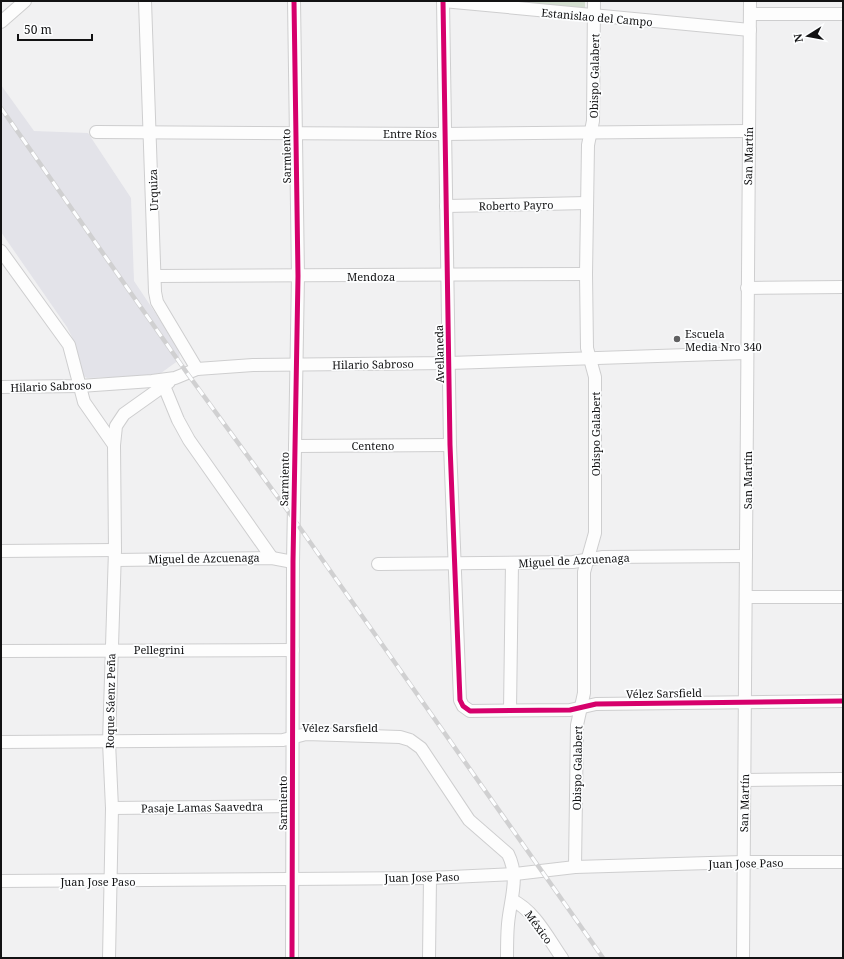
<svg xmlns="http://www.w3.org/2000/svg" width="844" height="959" viewBox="0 0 844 959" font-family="'Noto Serif',serif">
<rect width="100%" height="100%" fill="#f1f1f2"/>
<path fill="#e3e3e9" d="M1,85l33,46 54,2 43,65 3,83 46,69 -1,10 -18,13 -19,3 -55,2 -6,-3 -9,-38 -5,-10 -66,-95z"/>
<path fill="#d3ded0" d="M515,1h70v8z"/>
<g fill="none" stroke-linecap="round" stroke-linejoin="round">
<defs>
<g id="minor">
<path d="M145,1l10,291 2,10 40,67"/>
<path d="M443,1l7,444 10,255 3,6 7,5 100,-1 26,-6 247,-3"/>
<path d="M443,1l307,29"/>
<path d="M750,14h93"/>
<path d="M1,22l24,-21"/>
<path d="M96,132l348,2 305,-3"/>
<path d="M446,206l141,-3"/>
<path d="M1,251l68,94 15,57 30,43 1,105 -6,192 3,66 -3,150"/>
<path d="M155,276l431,-2"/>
<path d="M747,288l96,-1"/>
<path d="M164,386l14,34 11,20 83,118"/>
<path d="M1,387l79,-1 72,-5 23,-3 22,-9 56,-4 196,-2 298,-10"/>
<path d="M114,445l2,-19 8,-12 45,-32"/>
<path d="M295,446l155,-1"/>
<path d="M1,551l114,-1"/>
<path d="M115,560l157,-2 21,4"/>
<path d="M378,564l195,-2 30,-5 143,-1"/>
<path d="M747,597h96"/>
<path d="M1,651l292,-1"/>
<path d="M510,710l2,-147"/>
<path d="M1,742l282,-2 23,-6 94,3 10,3 11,8 48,72 39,34c12,24 2,46 0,70 -1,11 -1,23 -1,34"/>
<path d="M745,780l98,-1"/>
<path d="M112,808l180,-2"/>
<path d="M575,867l2,-142 7,-32v-121l11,-39v-156l-8,-29 -1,-74 2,-129 5,-24 1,-120"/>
<path d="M1,881l429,-3 85,-4 60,-7 168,-5h100"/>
<path d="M512,900c23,11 36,38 50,58"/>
<path d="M292,958l1,-396 5,-286 -4,-275"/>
<path d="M429,958l1,-80"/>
<path d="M743,958l7,-957"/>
</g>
</defs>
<use href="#minor" stroke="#cececf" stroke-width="14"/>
<use href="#minor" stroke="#fdfdfd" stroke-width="12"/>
<defs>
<path id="rail" d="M1,108l186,265 106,145 310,440"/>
</defs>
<use href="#rail" stroke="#d0d0d1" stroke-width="4.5"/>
<use href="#rail" stroke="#fdfeff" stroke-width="3" stroke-dasharray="9" stroke-linecap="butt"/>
<defs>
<g id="cycleway">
<path d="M443,1l7,444 10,255 3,6 7,5 100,-1 26,-6 247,-3"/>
<path d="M292,958l1,-396 5,-286 -4,-275"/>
</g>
</defs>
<use href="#cycleway" stroke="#fdfeff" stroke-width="8"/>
<use href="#cycleway" stroke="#d6006c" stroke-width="5"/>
</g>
<circle fill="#606061" stroke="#fdfeff" stroke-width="1.5" cx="677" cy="339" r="4"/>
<g text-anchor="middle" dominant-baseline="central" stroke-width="3.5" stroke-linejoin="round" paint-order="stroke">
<g font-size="11" fill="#121213" stroke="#fdfeff">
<text transform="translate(597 17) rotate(5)">Estanislao del Campo</text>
<text transform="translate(594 76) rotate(-89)">Obispo Galabert</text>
<text x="410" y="133">Entre Ríos</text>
<text transform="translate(286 156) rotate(-91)">Sarmiento</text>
<text transform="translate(748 156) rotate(-89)">San Martín</text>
<text transform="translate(153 190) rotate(-92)">Urquiza</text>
<text transform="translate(516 205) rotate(-1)">Roberto Payro</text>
<text x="371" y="276">Mendoza</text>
<text transform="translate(439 354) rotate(-91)">Avellaneda</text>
<text transform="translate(373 364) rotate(-1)">Hilario Sabroso</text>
<text transform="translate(51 386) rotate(-2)">Hilario Sabroso</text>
<text transform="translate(595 434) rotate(-90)">Obispo Galabert</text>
<text x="373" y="445">Centeno</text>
<text transform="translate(284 479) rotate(-89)">Sarmiento</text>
<text transform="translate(747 480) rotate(-90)">San Martín</text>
<text transform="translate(204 558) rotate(-1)">Miguel de Azcuenaga</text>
<text transform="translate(574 560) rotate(-3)">Miguel de Azcuenaga</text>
<text x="159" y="649">Pellegrini</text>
<text transform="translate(664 693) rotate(-1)">Vélez Sarsfield</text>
<text transform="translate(110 701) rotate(-89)">Roque Sáenz Peña</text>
<text x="340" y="727">Vélez Sarsfield</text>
<text transform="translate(577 768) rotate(-89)">Obispo Galabert</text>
<text transform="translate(282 803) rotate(-90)">Sarmiento</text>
<text transform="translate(744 803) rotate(-89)">San Martín</text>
<text transform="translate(202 807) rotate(-1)">Pasaje Lamas Saavedra</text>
<text transform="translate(746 863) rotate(-1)">Juan Jose Paso</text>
<text transform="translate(422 877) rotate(-1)">Juan Jose Paso</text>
<text x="98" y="881">Juan Jose Paso</text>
<text transform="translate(539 927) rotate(54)">México</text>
</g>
<g font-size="11" fill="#121213" stroke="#fdfeff" text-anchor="start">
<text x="685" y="333">Escuela<tspan x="685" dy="13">Media Nro 340</tspan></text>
</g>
</g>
<rect width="844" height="959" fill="none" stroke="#121213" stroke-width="4"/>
<g transform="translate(808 36) rotate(259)" stroke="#fdfeff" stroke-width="3" paint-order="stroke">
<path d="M0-3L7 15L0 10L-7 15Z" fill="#121213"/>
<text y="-6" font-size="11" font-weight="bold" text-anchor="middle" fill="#121213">N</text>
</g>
<path d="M18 34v6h74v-6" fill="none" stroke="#121213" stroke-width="2"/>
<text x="24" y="34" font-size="12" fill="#121213" stroke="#fdfeff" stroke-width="3" paint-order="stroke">50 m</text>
</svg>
